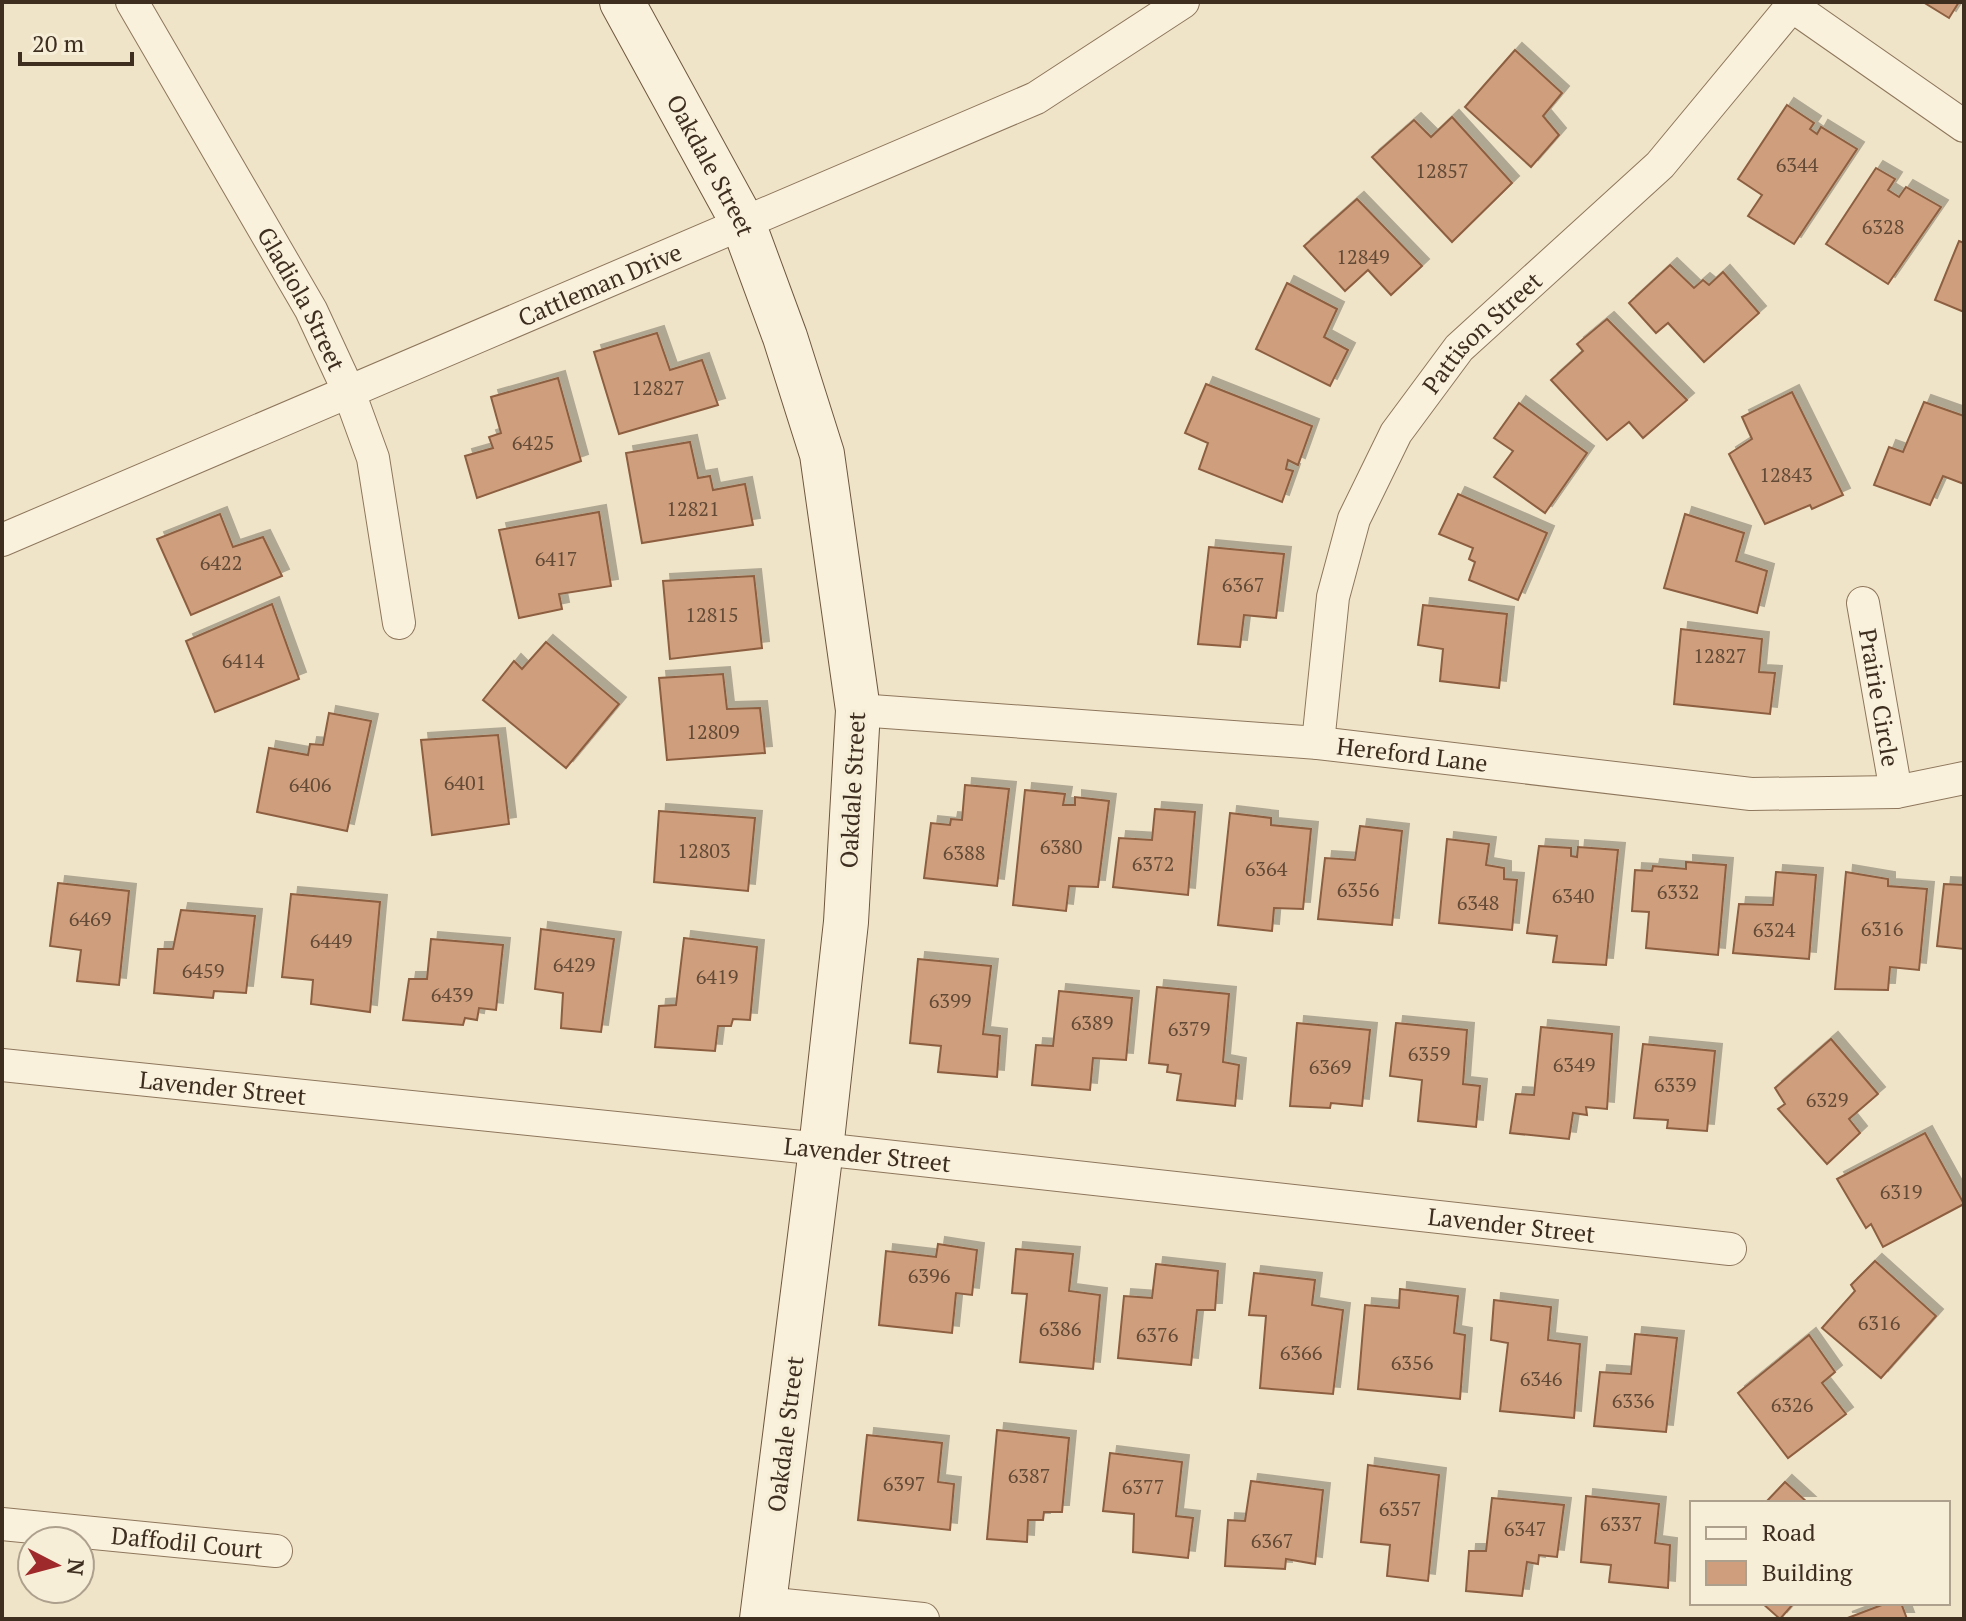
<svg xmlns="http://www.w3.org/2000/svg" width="1966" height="1621" viewBox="0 0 1966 1621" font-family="'PT Serif',serif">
<defs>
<filter id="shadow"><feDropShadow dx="7" dy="-7" stdDeviation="0" flood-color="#0004"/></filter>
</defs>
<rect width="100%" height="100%" fill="#f0e4c8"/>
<g fill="#cf9f7d" stroke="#8d5f41" stroke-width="2" filter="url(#shadow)">
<path d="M1923,2h36l-10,16z"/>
<path d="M1515,50l47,43 -19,23 16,19 -28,32 -66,-60z"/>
<path d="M1787,105l27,18 -4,6 7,5 4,-7 36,22 -63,95 -46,-28 14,-21 -24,-16z"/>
<path d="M1452,117l60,66 -60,59 -80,-85 42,-37 17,17z"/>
<path d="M1876,168l19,11 -7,11 11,7 7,-10 35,20 -53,77 -62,-40z"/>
<path d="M1357,199l65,67 -31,29 -23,-25 -23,21 -41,-45z"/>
<path d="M1959,241l5,2v69l-29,-12z"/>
<path d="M1670,265l24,23 9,-8 6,5 14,-13 36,41 -55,49 -36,-39 -12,10 -27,-30z"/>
<path d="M1287,283l50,26 -13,28 24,13 -18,36 -74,-37z"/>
<path d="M1607,319l80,81 -44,38 -14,-16 -22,18 -56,-60 32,-29 -6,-7z"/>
<path d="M657,333l13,37 32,-10 16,45 -99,29 -25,-82z"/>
<path d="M558,378l23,83 -104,37 -12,-42 28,-8 -4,-11 12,-4 -10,-36z"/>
<path d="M1206,384l106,42 -14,39 -10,-5 -2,9 7,2 -11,31 -83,-33 9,-26 -23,-10z"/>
<path d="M1792,392l51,103 -31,14 -2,-4 -45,19 -36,-70 23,-15 -10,-22z"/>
<path d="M1924,402l40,14v68l-21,-8 -13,29 -56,-20 15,-38 14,5z"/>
<path d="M1519,403l68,50 -42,60 -51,-36 19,-26 -19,-13z"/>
<path d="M690,442l8,36 12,-2 3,14 32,-6 8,41 -111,18 -16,-90z"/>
<path d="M1458,494l89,39 -29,67 -49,-20 6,-18 -6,-3 4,-11 -34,-14z"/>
<path d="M599,512l12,74 -52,8 3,15 -43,9 -20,-88z"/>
<path d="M220,514l13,33 30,-10 19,39 -91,39 -34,-76z"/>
<path d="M1685,514l59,19 -8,28 31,10 -10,42 -93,-25z"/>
<path d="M1209,547l75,7 -8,64 -32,-3 -4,32 -42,-3z"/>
<path d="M754,576l8,72 -92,11 -7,-78z"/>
<path d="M272,604l27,75 -84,33 -29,-71z"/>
<path d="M1423,605l84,9 -8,74 -59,-7 3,-32 -25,-4z"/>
<path d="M1681,629l81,10 -3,33 16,1 -5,41 -96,-10z"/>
<path d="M546,642l73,62 -53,64 -83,-68 31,-39 8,8z"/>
<path d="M723,674l4,35 33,-1 5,45 -98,7 -8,-82z"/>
<path d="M329,713l42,8 -24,110 -90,-19 12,-64 39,7 2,-11 13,1z"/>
<path d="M498,735l11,89 -77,11 -11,-95z"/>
<path d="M965,785l44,4 -12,97 -73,-8 7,-55 19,2 1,-6 11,1z"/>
<path d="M1025,790l40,4 -2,11h12v-8l34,4 -11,86 -29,-1 -3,25 -53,-6z"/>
<path d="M1155,809l40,3 -7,83 -75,-8 6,-49 33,2z"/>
<path d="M659,811l96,7 -7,73 -94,-9z"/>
<path d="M1230,813l41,5v7l40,4 -8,80 -29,-1 -2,23 -54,-6z"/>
<path d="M1360,826l42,5 -10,94 -74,-6 7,-61 30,2z"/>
<path d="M1447,839l42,5 -3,21 18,3v11l13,1 -5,50 -73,-7z"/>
<path d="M1539,846l32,2v8l6,1 1,-10 40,3 -12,115 -53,-3 4,-26 -30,-3z"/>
<path d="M1686,862l40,3 -8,90 -72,-7 3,-36 -17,-1 3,-41 17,1 1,-5 33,3z"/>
<path d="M1776,872l40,3 -7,84 -76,-6 6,-49 34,1z"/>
<path d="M1846,872l42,7v7l39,3 -8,81 -29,-3 -2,23 -53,-1z"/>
<path d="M58,883l71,8 -10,94 -42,-4 4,-31 -31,-4z"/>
<path d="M1944,884l20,1v64l-27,-3z"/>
<path d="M291,894l89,8 -10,110 -59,-8 2,-24 -31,-3z"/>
<path d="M181,910l74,6 -9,77 -32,-2 -1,7 -59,-5 4,-44h15z"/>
<path d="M541,929l73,10 -13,93 -40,-4 2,-35 -28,-4z"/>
<path d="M684,938l73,9 -7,73 -17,-1 -2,7h-13l-3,25 -60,-4 4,-41 17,-1z"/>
<path d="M431,939l72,6 -7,65 -17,-2 -2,12 -12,-2 -2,7 -60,-5 6,-41h18z"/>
<path d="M918,959l73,7 -8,68 17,2 -3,41 -59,-5 3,-26 -31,-3z"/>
<path d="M1157,987l72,7 -6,68 16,3 -4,41 -58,-6 4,-26 -14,-2 1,-7 -19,-2z"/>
<path d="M1059,991l73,7 -6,62 -33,-2 -3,32 -58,-5 4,-40 17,1z"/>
<path d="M1297,1023l73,7 -8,76 -31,-3 -1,5 -40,-2z"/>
<path d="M1396,1023l71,7 -4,54 17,2 -4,41 -58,-6 4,-41 -32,-4z"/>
<path d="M1541,1027l71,7 -5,75 -21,-2 1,8 -14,-2 -4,26 -59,-6 6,-39 18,1z"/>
<path d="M1831,1039l47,55 -29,25 11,14 -33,31 -49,-55 7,-5 -10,-16z"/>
<path d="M1643,1044l72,7 -8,80 -40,-3 1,-8 -34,-2z"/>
<path d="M1925,1133l39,71 -81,43 -12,-23 -5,4 -29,-49z"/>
<path d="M938,1244l39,6 -5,45 -16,-2 -4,40 -73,-8 7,-74 50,6z"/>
<path d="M1016,1249l57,5 -4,37 31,4 -7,74 -73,-7 7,-68 -15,-1z"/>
<path d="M1875,1261l61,55 -55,62 -59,-50 33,-37 -4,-6z"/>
<path d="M1156,1264l62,7 -3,39h-18l-6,55 -73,-7 6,-62 28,2z"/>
<path d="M1254,1273l61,7 -3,25 31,5 -10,84 -73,-6 6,-72 -17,-1z"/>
<path d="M1400,1289l58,7 -4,37 11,2 -5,64 -102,-10 7,-84 34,3z"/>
<path d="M1494,1300l57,7 -3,33 32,4 -6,74 -74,-7 8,-68 -17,-3z"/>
<path d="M1635,1334l42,4 -11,94 -72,-6 6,-54 31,2z"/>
<path d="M1809,1335l26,37 -13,11 24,31 -58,44 -50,-65z"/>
<path d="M997,1430l72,8 -7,74h-18l-1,8h-15l-1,22 -40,-3z"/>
<path d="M867,1435l75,8 -4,39 16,2 -4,46 -92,-10z"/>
<path d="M1110,1453l72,9 -6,54 17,2 -5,40 -55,-6 1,-38 -31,-3z"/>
<path d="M1368,1465l71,10 -11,106 -41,-5 3,-31 -29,-3z"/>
<path d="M1251,1481l72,9 -8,74 -29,-5 -1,10 -60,-3 3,-46 17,1z"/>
<path d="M1785,1482l23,21h-43z"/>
<path d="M1586,1496l73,8 -4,39 15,2 -2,43 -59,-6 2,-17 -30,-3z"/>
<path d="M1492,1498l72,7 -7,52 -18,-2 -1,9 -11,-2 -5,34 -56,-5 3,-40h17z"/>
<path d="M1762,1603h32l-14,16z"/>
<path d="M1887,1603h14l6,16h-62z"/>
</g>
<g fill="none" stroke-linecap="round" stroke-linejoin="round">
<defs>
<g id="street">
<path id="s1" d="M132,2l179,308 38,82 24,66 26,165"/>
<path d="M1792,6l172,120"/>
<path id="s2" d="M2,540l1034,-442 147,-96"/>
<path id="s3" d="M1863,603l33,189"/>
<path id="s4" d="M858,710l460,33 433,51 145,-2 68,-14"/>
<path id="s5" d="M1318,743l15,-146 21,-78 42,-86 63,-85 201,-183 135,-163"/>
<path id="s6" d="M2,1065l819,84 909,100"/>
<path id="s7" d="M2,1524l274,27"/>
<path d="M764,1603l159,16"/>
</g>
<g id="secondary">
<path id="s8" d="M622,2l121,221 42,114 37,117 36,256 -12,212 -25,227 -59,470"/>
</g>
</defs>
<use href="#street" stroke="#8d765c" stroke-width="34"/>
<use href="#secondary" stroke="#6f573f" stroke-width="46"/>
<use href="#street" stroke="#faf1dc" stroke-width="32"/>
<use href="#secondary" stroke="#faf1dc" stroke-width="44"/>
</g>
<g text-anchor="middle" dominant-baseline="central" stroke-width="7" stroke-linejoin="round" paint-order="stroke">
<g font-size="20" fill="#624a37">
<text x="1797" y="164">6344</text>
<text x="1442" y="170">12857</text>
<text x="1883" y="226">6328</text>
<text x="1363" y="256">12849</text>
<text x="658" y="387">12827</text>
<text x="533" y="442">6425</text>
<text x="1786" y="474">12843</text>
<text x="693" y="508">12821</text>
<text x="556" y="558">6417</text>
<text x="221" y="562">6422</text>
<text x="1243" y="584">6367</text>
<text x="712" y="614">12815</text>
<text x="1720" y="655">12827</text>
<text x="243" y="660">6414</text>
<text x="713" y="731">12809</text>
<text x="465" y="782">6401</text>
<text x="310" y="784">6406</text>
<text x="1061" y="846">6380</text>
<text x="704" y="850">12803</text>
<text x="964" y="852">6388</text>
<text x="1153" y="863">6372</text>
<text x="1266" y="868">6364</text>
<text x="1358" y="889">6356</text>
<text x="1678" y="891">6332</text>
<text x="1573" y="895">6340</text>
<text x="1478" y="902">6348</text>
<text x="90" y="918">6469</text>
<text x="1882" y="928">6316</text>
<text x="1774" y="929">6324</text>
<text x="331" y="940">6449</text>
<text x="574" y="964">6429</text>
<text x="203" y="970">6459</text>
<text x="717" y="976">6419</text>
<text x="452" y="994">6439</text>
<text x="950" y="1000">6399</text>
<text x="1092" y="1022">6389</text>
<text x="1189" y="1028">6379</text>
<text x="1429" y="1053">6359</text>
<text x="1574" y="1064">6349</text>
<text x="1330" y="1066">6369</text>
<text x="1675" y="1084">6339</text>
<text x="1827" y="1099">6329</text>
<text x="1901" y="1191">6319</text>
<text x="929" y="1275">6396</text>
<text x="1879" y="1322">6316</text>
<text x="1060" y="1328">6386</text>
<text x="1157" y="1334">6376</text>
<text x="1301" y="1352">6366</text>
<text x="1412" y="1362">6356</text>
<text x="1541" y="1378">6346</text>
<text x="1633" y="1400">6336</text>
<text x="1792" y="1404">6326</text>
<text x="1029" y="1475">6387</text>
<text x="904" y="1483">6397</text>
<text x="1143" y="1486">6377</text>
<text x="1400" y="1508">6357</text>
<text x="1621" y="1523">6337</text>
<text x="1525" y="1528">6347</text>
<text x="1272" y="1540">6367</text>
</g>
<g font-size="24" fill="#3d2e20" stroke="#f7eed8">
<text stroke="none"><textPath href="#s8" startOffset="186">Oakdale Street</textPath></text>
<text stroke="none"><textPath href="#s2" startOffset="650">Cattleman Drive</textPath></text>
<text stroke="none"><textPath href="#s1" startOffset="342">Gladiola Street</textPath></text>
<text stroke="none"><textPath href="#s5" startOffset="456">Pattison Street</textPath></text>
<text stroke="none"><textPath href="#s3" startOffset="96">Prairie Circle</textPath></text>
<text stroke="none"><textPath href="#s4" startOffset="556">Hereford Lane</textPath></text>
<text transform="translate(852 790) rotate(-87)">Oakdale Street</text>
<text stroke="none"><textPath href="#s6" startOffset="222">Lavender Street</textPath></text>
<text stroke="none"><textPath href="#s6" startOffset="870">Lavender Street</textPath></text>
<text stroke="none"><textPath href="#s6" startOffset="1518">Lavender Street</textPath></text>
<text transform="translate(785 1434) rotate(-83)">Oakdale Street</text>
<text stroke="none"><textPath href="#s7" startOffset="186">Daffodil Court</textPath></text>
</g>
</g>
<rect width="1966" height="1621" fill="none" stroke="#3d2e20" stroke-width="8"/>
<rect x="1690" y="1501" width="260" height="104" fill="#f7eed8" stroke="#ada18e" stroke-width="2"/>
<rect x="1706" y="1527" width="40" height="12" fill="#faf1dc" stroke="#ada18e" stroke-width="2"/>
<text x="1762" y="1541" font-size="24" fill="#3d2e20">Road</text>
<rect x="1706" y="1561" width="40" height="24" fill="#cf9f7d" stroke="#ada18e" stroke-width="2"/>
<text x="1762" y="1581" font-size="24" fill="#3d2e20">Building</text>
<g transform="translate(56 1565) rotate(96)"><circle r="38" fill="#f7eed8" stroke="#ada18e" stroke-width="2"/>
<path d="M0-6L14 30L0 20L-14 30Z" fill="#9e2a2b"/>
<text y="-12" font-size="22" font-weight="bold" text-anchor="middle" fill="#3d2e20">N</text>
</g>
<path d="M20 52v12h112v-12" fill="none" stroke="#3d2e20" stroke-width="4"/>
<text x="32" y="52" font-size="24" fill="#3d2e20" stroke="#f7eed8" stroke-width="6" paint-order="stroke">20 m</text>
</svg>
